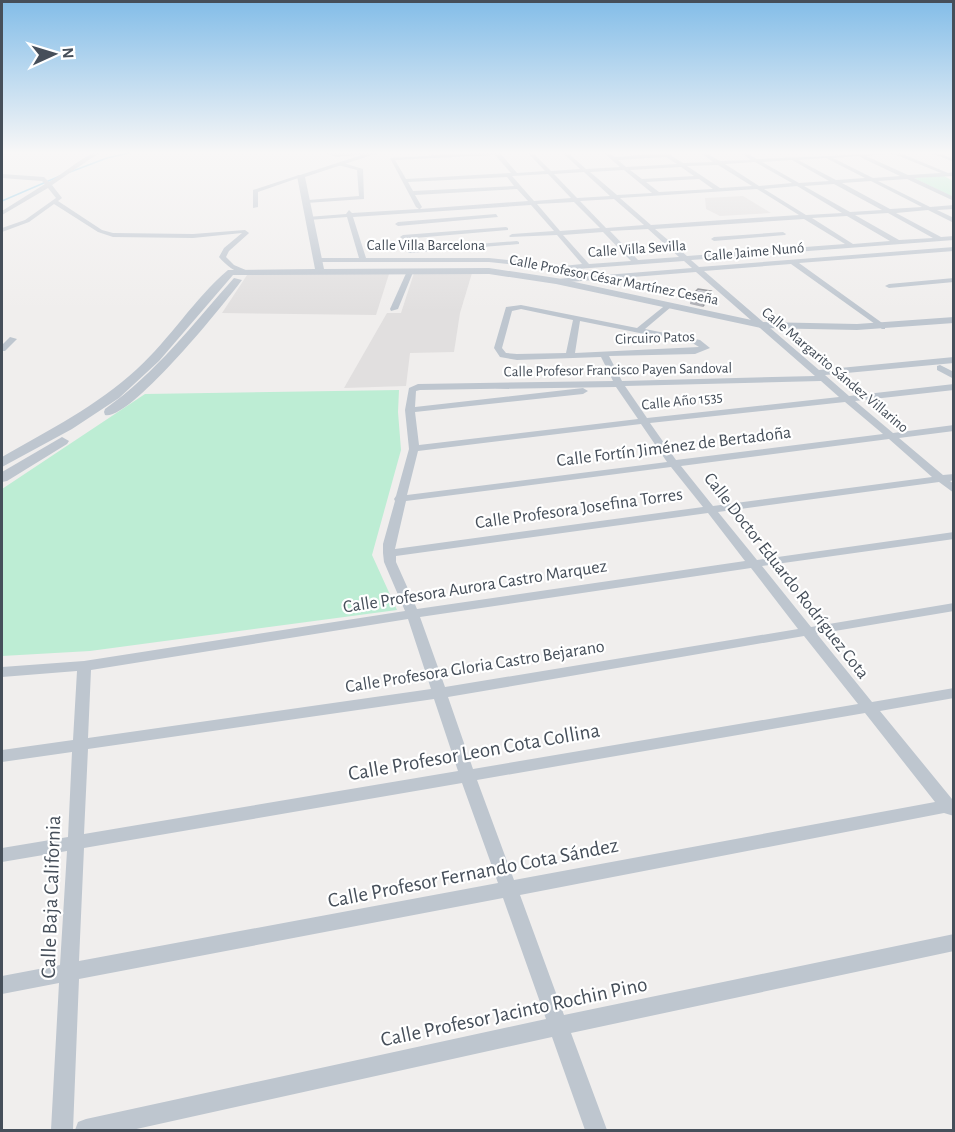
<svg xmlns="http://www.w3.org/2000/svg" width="955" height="1132" viewBox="0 0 955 1132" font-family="'Alegreya Sans',sans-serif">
<rect width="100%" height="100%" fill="#f0eeed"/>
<g fill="#e1dfdf">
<path d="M743,196l28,17 -51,3 -14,-7 -1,-11z"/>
<path d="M249,272l140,2 -13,41 -154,-2z"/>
<path d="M414,273h58l-12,40 -6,39 -44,1 -4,33 -62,2 43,-75h14z"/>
</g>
<g fill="#bdedd4">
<path d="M944,176l9,5v16l-39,-19z"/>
<path d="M399,390l-1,22 3,38 -29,105 25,55 -307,41 -88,5v-167l143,-95z"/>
</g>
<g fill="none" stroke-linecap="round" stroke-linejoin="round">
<g stroke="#8bcbe8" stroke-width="1.5">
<path d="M70,172l37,-14 22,-5"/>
<path d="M2,201l58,-25"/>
</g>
<g fill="#bec6cf" fill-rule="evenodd">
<path d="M2,153h4l-4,3z"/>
<path d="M93,153h6l-47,32 10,13 -4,3 44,29 11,3 80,1 52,-4 4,3 -1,1 -19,17 -3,6 8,8 14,6v2c-12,1 -21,-7 -29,-16l5,-9 18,-15 -49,5 -80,-1 -15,-5 -44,-28 -25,18 -27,10v-4l23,-8 31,-22 -8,-10 -46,27v-4l43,-27 -3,-3 -40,-3v-4l42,3 5,5c15,-9 28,-21 44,-29z"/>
<path d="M324,153h51l-38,4z"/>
<path d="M474,153h26l17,20 28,-2 -17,-18h5l18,18 29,-2 -17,-16h5l18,16 34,-2 -16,-14h5l6,4 52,-4 16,10 30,-1 -12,-9h5l14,8 31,-1 -10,-7h5l11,6 143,-6 48,20 6,-1v4l-40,2 40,19v4l-47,-22 -29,2 52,26 24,-2v4l-17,1 17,8v5l-26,-13 -32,3 45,24 13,-1v4l-263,20 8,7 255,-20v4l-155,12 86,62v4h-3l-91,-65 -87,7 115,99 135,-13v6l-129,12 24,21 105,-12v6l-99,11 38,32 61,-8v6l-55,7 44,37 11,-1v6l-4,1 4,3v9l-15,-11 -221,30 39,48 197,-28v7l-192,27 49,61 143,-24v8l-137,23 55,68 82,-14v10l-74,13 72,88h2v17l-10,-3 -424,82 44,120 390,-81v17l-383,82 36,97h-22l-33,-93 -420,93h-57l3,-8 8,-3 460,-100 -43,-121 -424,81 -6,151h-22l8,-147 -57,11v-18l58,-11 7,-114 -65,11v-14l66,-11 4,-85 -70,10v-12l71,-10 4,-69 -75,6v-10l82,-6 321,-50 -21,-49 -1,-9v-9l12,-43 -1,-2 2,-3 13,-47 -4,-39 4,-22 9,-4 195,-3 -12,-24 -84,3 -17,-3 -6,-9 12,-41 15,-2 116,23 31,-25 4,2 -1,2 -26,22 55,11 10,8 -15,6 -86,2 13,25 193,-5 -119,-104 -140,11 -4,-2 4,-2 136,-11 -8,-7 -121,9 -74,-8h-171l-3,-2 3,-2h41l-12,-41 -38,3 -2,-3 39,-3 3,-4 3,3 67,-4 -3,-2 -26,-49zM894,153v1l47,19 -33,2 -42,-19zM495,155l16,18 -105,6 -11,-19zM860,156v1l40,19 -27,2 -40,-20zM666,157l11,7 -51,3 -8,-7zM826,158l39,20 -29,2 -38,-20zM792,160l37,21 -30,2 -37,-21zM755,162l37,21 -33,3 -34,-22zM718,165l34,21 -32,2 -33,-22zM681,167l13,9 -52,3 -12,-9zM624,170l28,23 -35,2 -27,-23zM584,172l26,24 -33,2 -23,-24zM548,174l23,24 -37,3 -22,-25zM507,177l7,9 -101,5 -5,-9zM699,179l14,10 -54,3 -13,-10zM871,181l51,26 -32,2 -48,-26zM834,184l48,26 -32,2 -46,-26zM797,186l45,27 -36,2 -42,-26zM517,189l11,12 -108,8 2,-2 -7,-12zM757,189l42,26 -148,10 -31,-27zM614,199l30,26 -38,3 -26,-27zM574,202l26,26 -40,3 -23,-27zM531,205l23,26 -42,3 -3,2 1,1 47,-2 25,29 -19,2 -74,-8h-123l-13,-41zM888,213l45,25 -34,2 -44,-25zM847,216l43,25 -37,3 -41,-26zM804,219l41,25 -158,12 -32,-27zM648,229l31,28 -41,3 -28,-29zM603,232l28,29 -42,3 -26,-29zM521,309l52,11 -7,33 -49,1 -11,-1 -4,-5 10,-37zM580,321l114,23 5,3 -124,6zM821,381l18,16 -192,21 -22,-32zM616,387l22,32 -219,26 -4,-33 168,-18 5,-3 -5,-3 -168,19 1,-16 4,-1zM845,402l38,32 -207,26 -26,-37zM641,424l26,38 -260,33 11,-44zM889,439l43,38 -219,29 -32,-40zM671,467l32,40 -308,42 11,-48zM708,513l37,48 -328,48 -21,-47v-6zM751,568l47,61 -353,58 -25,-70zM408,619l23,70 -343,49 3,-68zM804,636l54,68 -385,65 -25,-72zM434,699l24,72 -374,63 4,-85zM865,713l70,89 -421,78 -37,-100zM462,783l36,100 -419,78 5,-113z"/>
<path d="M931,153h7l16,6v3z"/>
<path d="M340,162l23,7 1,30 -58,4 2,-3 51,-4 -2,-26 -19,-5z"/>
<path d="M299,175l5,1 -46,16v15l-5,1v-18z"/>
<path d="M496,214l2,3 -100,9 -3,-2 3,-2z"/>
<path d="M506,227l2,1v2l-105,9 -3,-2 3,-2z"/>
<path d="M783,232l3,2 -1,1 -71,6 -3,-2 3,-2z"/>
<path d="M517,241l2,1v2l-110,9 -3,-2 3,-2z"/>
<path d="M408,269l6,1 -16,39 -7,2 -1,-2z"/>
<path d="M954,278v4l-65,6 -4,-2 4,-2z"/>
<path d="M10,337l7,2 -12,12h-3v-6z"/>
<path d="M940,365l14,7v7l-17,-9v-4z"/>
</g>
<g fill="#bec6cf" fill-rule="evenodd">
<path d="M368,153h10l-73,24 19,92 165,-1 67,10 205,44 96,2 97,-7v6l-97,7 -96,-2 -205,-44 -67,-10 -256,1 -74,86 -40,37 -47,31 -70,38v-10c47,-27 95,-51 135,-88 33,-30 57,-70 91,-99l87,-1 -18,-93z"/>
<path d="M234,278l8,2c-17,23 -112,141 -137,135l-1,-3 1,-3c51,-36 88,-85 129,-131z"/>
<path d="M62,437l7,4 -2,3 -60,37 -5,1v-10z"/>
</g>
</g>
<path fill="#aeafb5" d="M711,291l-1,8 -7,8 -13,-3 1,-8z"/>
<path fill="#8d8f93" d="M711,291l-1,8 -7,8 1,-8z"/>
<path fill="#caccd2" stroke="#8d8f93" stroke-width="1.5" d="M698,289l13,2 -7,8 -13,-3z"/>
<linearGradient id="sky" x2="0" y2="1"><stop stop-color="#83bde8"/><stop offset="0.49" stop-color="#f8f7f7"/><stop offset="1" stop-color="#f8f7f7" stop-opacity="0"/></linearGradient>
<rect width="955" height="311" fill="url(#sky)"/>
<g text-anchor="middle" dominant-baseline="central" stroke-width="4.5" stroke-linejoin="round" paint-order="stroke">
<g font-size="15" fill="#464f5a" stroke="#fff">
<text x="426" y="245">Calle Villa Barcelona</text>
<text transform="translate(637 249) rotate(-4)">Calle Villa Sevilla</text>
<text transform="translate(754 252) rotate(-5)">Calle Jaime Nunó</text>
<text transform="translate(614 280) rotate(11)">Calle Profesor César Martínez Ceseña</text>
<text transform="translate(655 338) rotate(-2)">Circuiro Patos</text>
<text transform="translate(618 370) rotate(-1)">Calle Profesor Francisco Payen Sandoval</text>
<text transform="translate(835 370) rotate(40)">Calle Margarito Sández Villarino</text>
<text transform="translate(682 401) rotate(-6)">Calle Año 1535</text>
</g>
<g font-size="18" fill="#464f5a" stroke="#fff">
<text transform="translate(674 447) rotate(-7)">Calle Fortín Jiménez de Bertadoña</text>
<text transform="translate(579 509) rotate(-8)">Calle Profesora Josefina Torres</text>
<text transform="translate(786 576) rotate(52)">Calle Doctor Eduardo Rodríguez Cota</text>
<text transform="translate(475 587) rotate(-9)">Calle Profesora Aurora Castro Marquez</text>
<text transform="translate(475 667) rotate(-9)">Calle Profesora Gloria Castro Bejarano</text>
</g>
<g font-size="21" fill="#464f5a" stroke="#fff">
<text transform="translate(474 752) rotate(-10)">Calle Profesor Leon Cota Collina</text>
<text transform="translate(473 873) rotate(-11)">Calle Profesor Fernando Cota Sández</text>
<text transform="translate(51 897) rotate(-88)">Calle Baja California</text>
<text transform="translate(514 1012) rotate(-12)">Calle Profesor Jacinto Rochin Pino</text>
</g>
</g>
<rect width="955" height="1132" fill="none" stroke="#464f5a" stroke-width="6"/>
<g transform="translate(54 54) rotate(86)" stroke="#ffffff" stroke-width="4.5" paint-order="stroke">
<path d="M0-4.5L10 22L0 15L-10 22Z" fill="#464f5a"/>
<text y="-9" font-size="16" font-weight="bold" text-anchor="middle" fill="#464f5a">N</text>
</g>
</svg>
